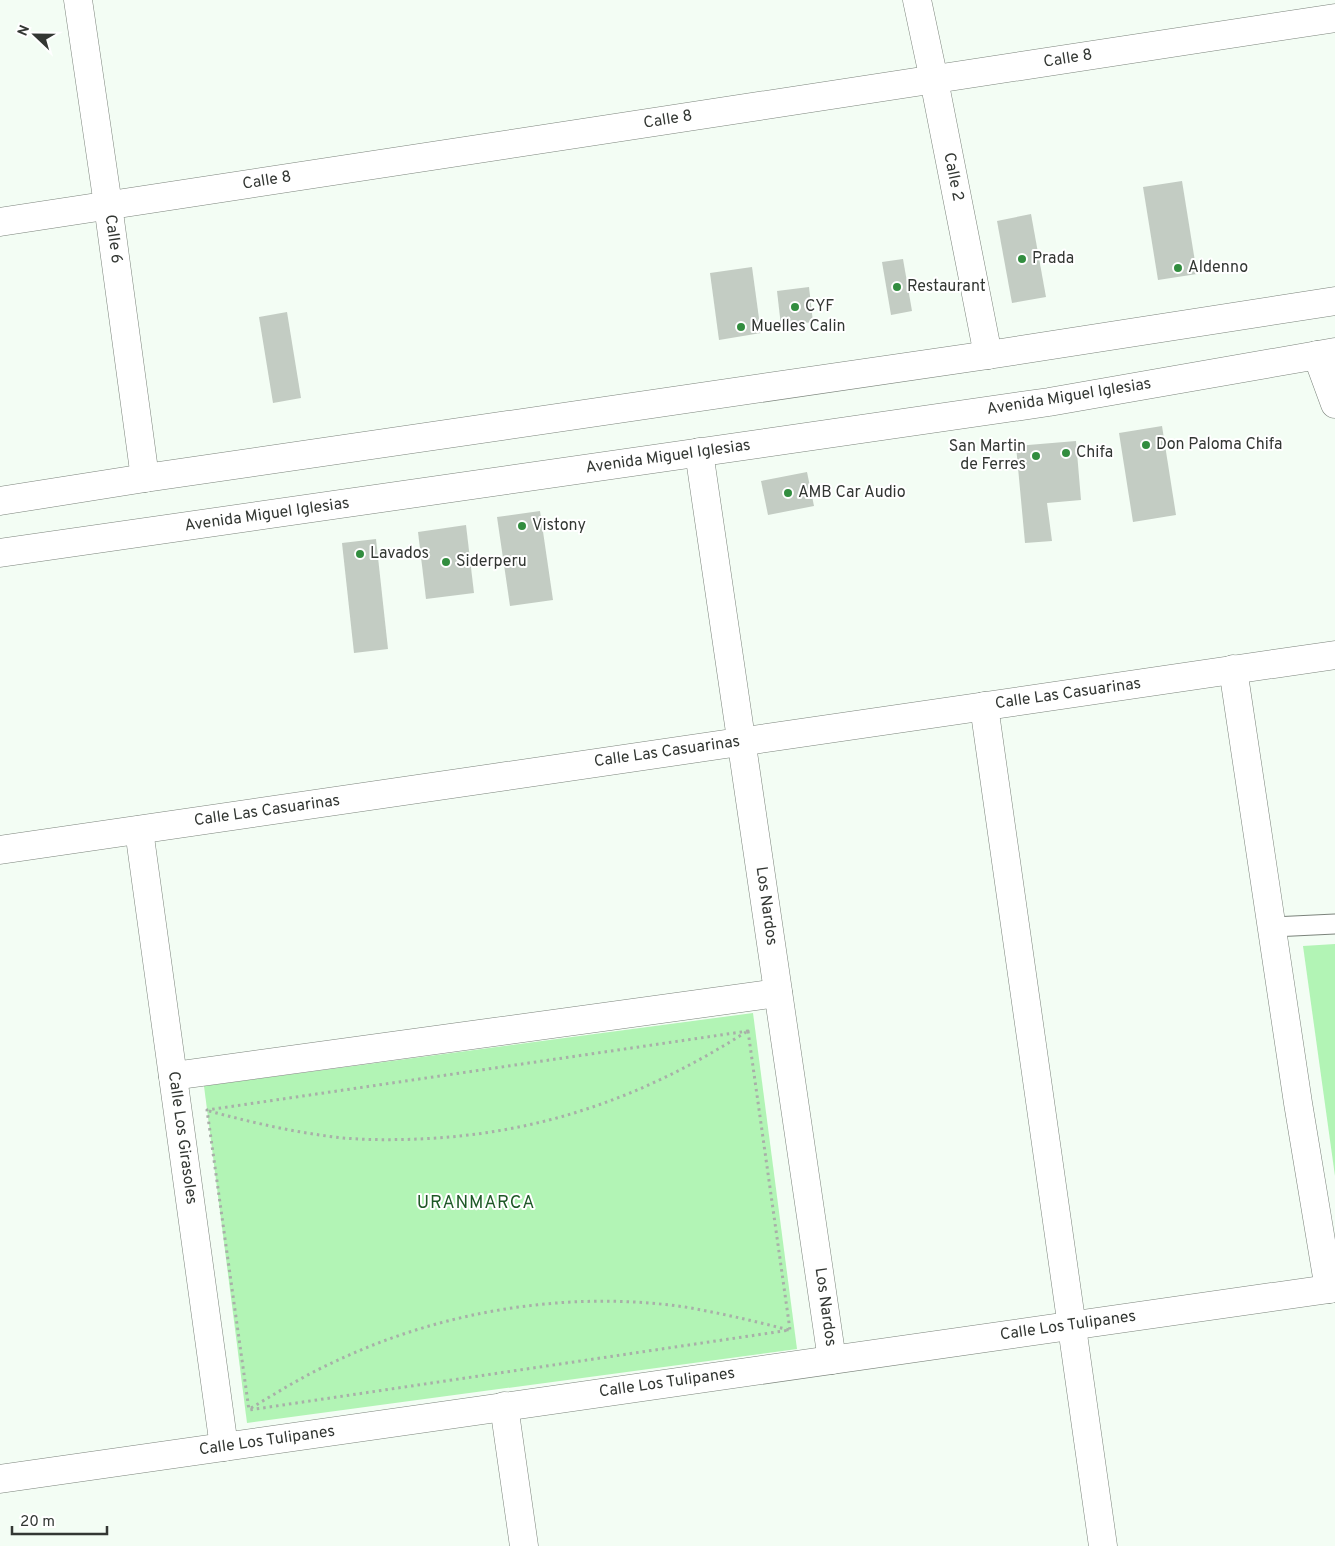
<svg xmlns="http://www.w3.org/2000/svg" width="1335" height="1546" viewBox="0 0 1335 1546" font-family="Overpass,sans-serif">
<rect width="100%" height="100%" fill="#f3fdf4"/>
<g fill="#b2f4b5">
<path d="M1335,944v232l-32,-230z"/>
<path d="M753,1013l44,336 -550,74 -43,-337z"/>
</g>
<g fill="#c3ccc3">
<path d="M1182,181l15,93 -39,6 -15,-93z"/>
<path d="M1031,214l15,83 -34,6 -15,-82z"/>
<path d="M903,259l9,52 -21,4 -9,-53z"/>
<path d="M752,267l9,66 -42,7 -9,-67z"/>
<path d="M809,287l4,35 -32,4 -4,-35z"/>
<path d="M287,312l14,86 -28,5 -14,-86z"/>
<path d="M1162,426l14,89 -43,7 -14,-89z"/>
<path d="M1076,441l5,59 -34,3 5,38 -27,2 -9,-97z"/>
<path d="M807,472l7,34 -46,9 -7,-34z"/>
<path d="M540,511l13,89 -43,6 -13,-89z"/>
<path d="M466,525l8,68 -48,6 -8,-67z"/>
<path d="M376,539l12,110 -34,4 -12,-110z"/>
</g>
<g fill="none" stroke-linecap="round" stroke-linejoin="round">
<defs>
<path id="lane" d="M1273,927l62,-3"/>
<g id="street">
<path d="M78,0l30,205 37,273"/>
<path d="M917,0l17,80 54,275"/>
<path d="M0,222l1335,-204"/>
<path d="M1317,355l18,49"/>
<path d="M699,452l133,908"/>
<path d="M1233,669l65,434 31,186"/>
<path d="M984,706l119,840"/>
<path d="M139,830l85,617"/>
<path d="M0,850l1335,-195"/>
<path d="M173,1076l605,-83"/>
<path d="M504,1406l20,140"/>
<path d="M0,1479l1335,-191"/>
</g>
<g id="secondary">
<path d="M0,501l145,-23 843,-123 347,-54"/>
<path d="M0,553l1049,-151 286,-50"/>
</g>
</defs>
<use href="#lane" stroke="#7b837b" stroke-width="21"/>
<use href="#street" stroke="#7b837b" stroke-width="29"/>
<use href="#secondary" stroke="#7b837b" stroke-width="29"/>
<g stroke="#a8afa8" stroke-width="3" stroke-dasharray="2.5 4" stroke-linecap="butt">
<path d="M748,1031l42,299 -541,80 -42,-300z"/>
<path d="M209,1111c45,12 88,22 134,27 25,2 51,2 76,1 121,-5 225,-42 327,-107"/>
<path d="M251,1408c27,-16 54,-33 83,-46 107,-51 233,-72 351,-55 35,6 69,14 104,23"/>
</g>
<use href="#lane" stroke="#fff" stroke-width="19"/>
<use href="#street" stroke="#fff" stroke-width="28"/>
<use href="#secondary" stroke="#fff" stroke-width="28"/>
</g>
<g fill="#328d3f" stroke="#fff" stroke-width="2">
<circle cx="1022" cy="259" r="5"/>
<circle cx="1178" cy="268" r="5"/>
<circle cx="897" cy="287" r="5"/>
<circle cx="795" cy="307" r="5"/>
<circle cx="741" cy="327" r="5"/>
<circle cx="1146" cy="445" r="5"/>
<circle cx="1066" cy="453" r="5"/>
<circle cx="1036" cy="456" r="5"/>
<circle cx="788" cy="493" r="5"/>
<circle cx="522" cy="526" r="5"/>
<circle cx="360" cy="554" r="5"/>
<circle cx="446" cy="562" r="5"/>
</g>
<g text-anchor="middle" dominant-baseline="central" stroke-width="4" stroke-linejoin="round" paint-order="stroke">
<g font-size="16" fill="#333733" stroke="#fff">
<text transform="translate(1068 59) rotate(-9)">Calle 8</text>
<text transform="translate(668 120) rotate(-9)">Calle 8</text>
<text transform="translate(953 177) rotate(79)">Calle 2</text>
<text transform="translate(267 181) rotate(-9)">Calle 8</text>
<text transform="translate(113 239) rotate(82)">Calle 6</text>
<text transform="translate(1069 397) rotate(-9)">Avenida Miguel Iglesias</text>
<text transform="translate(668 457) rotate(-8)">Avenida Miguel Iglesias</text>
<text transform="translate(267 515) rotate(-8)">Avenida Miguel Iglesias</text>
<text transform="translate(1068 694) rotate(-8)">Calle Las Casuarinas</text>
<text transform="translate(667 752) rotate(-8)">Calle Las Casuarinas</text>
<text transform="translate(267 811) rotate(-8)">Calle Las Casuarinas</text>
<text transform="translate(766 906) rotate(82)">Los Nardos</text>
<text transform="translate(182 1138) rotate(82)">Calle Los Girasoles</text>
<text transform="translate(825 1307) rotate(82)">Los Nardos</text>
<text transform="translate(1068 1326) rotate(-8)">Calle Los Tulipanes</text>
<text transform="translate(667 1383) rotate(-8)">Calle Los Tulipanes</text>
<text transform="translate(267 1441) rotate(-8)">Calle Los Tulipanes</text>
</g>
<g font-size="16" fill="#333733" stroke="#fff" text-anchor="start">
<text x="1032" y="259">Prada</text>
<text x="1188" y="268">Aldenno</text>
<text x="907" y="287">Restaurant</text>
<text x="805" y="307">CYF</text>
<text x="751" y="327">Muelles Calin</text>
<text x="1156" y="445">Don Paloma Chifa</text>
<text x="1026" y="447" text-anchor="end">San Martin<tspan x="1026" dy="18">de Ferres</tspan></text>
<text x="1076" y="453">Chifa</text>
<text x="798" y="493">AMB Car Audio</text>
<text x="532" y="526">Vistony</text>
<text x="370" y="554">Lavados</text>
<text x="456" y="562">Siderperu</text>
</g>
<g font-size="18" letter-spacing="1" fill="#1e5826" stroke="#fff">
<text x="476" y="1203">URANMARCA</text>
</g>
</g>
<g transform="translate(35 35) rotate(292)" stroke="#ffffff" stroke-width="4" paint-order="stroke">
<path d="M0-4L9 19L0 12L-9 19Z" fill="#333733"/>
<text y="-8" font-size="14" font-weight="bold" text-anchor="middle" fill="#333733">N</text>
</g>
<path d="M12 1526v8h95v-8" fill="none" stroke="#333733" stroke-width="2.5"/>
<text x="20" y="1526" font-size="15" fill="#333733" stroke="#ffffff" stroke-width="4" paint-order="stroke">20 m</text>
</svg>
